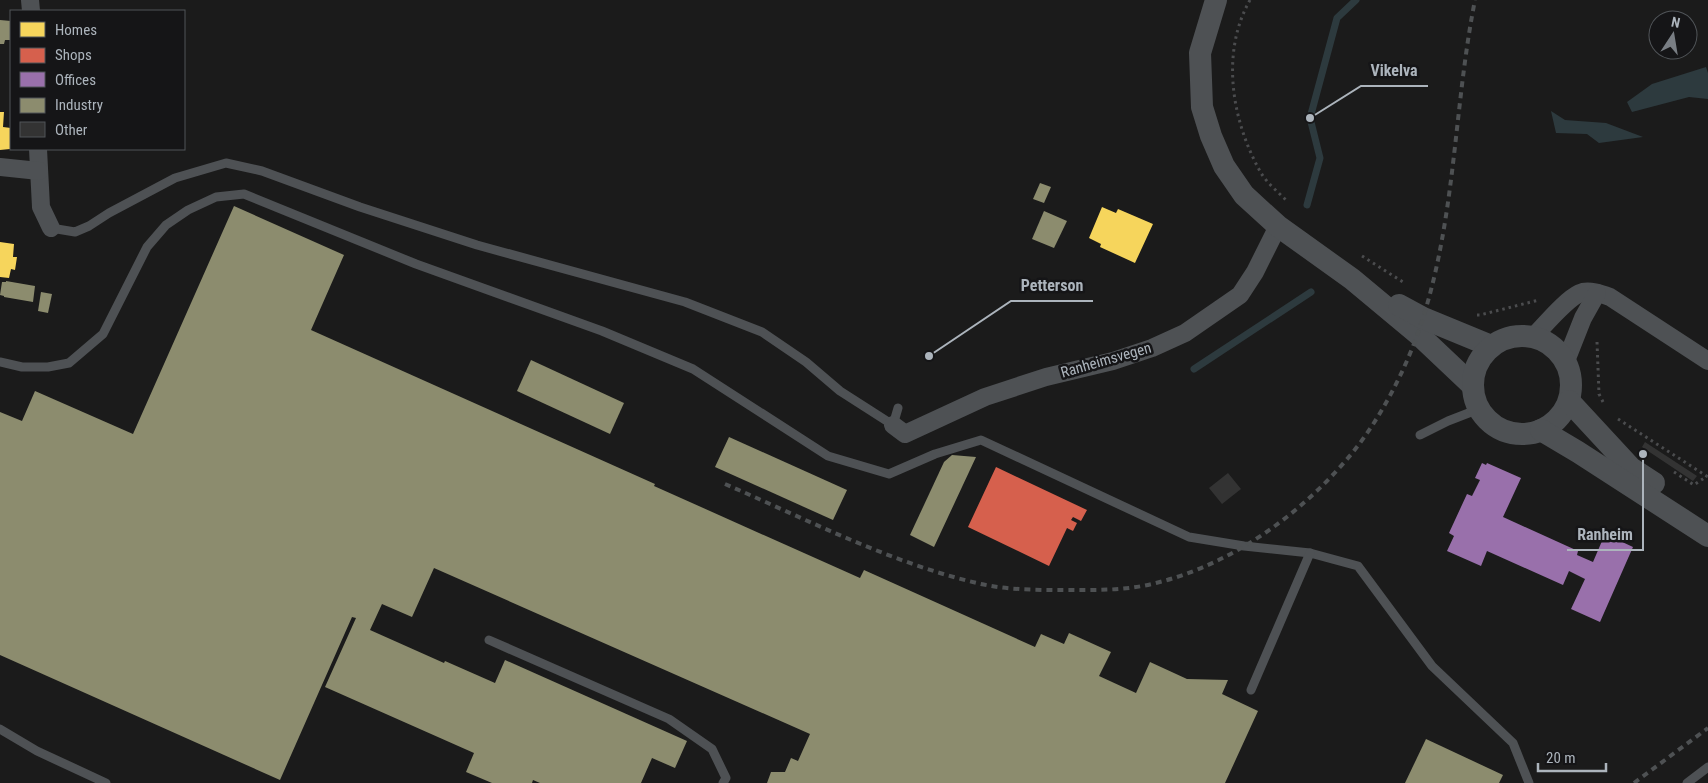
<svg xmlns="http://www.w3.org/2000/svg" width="1708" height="783" viewBox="0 0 1708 783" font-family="'Roboto Condensed',sans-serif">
<rect width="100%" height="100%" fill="#1b1b1b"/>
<g fill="#2d3a3e">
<path d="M1706,67l2,6v26l-19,-2 -57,15 -5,-10 25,-18z"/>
<path d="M1551,111l14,9 41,3 37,14 -44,6 -12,-9 -31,-1z"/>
</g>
<g fill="#f6d55c">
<path d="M0,112h4l-1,15 8,1 -1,21 -10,1z"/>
<path d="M1102,207l14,6 2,-4 35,15 -18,39 -35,-16 1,-3 -12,-6z"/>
<path d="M0,242l14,2 -1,13h4l-2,13 -4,-1 -2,9 -9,-1z"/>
</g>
<path fill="#d6604d" d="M996,467l91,43 -6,11 -8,-4 -2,3 6,3 -4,8 -6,-3 -18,38 -81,-39z"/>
<path fill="#9970ab" d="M1482,463l4,2 1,-2 34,15 -18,39 75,34 -1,4 16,7 12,-28 28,13 -33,75 -29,-13 14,-30 -16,-8 -6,14 -76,-34 -6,15 -34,-15 7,-15 -5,-3 18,-39 5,2 8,-16 -5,-2z"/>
<g fill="#8c8c6e">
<path d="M0,20l11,1v19h-6l-1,4h-4z"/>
<path d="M1040,183l11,4 -7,16 -11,-4z"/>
<path d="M234,206l110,49 -33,75 344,154 -1,2 206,92 4,-8 171,77 6,-13 23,10 5,-11 42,19 -12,24 37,17 14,-31 37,17 41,1 -6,14 36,17 -33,72h-458l4,-11h14l6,-14 7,3 12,-27 -376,-166 -22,49 -30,-13 -12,26 74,33 1,-2 50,22 10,-23 182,81 -12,27 -23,-10 -11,25h-101l-7,-3 -1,3h-40l-26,-11 8,-19 -149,-66 31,-69 -4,-1 -72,163 -280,-125v-243l22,9 13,-30 98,43z"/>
<path d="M1044,211l23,10 -13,27 -22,-9z"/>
<path d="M6,281l29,5 -2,16 -29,-5v-1l-4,-1 2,-13h4z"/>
<path d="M41,292l11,2 -4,19 -10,-2z"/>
<path d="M531,360l93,43 -14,31 -93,-43z"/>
<path d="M729,437l118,53 -14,30 -118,-53z"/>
<path d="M952,455l24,2 -42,90 -24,-12 34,-73z"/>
<path d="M1426,739l77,36 -4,8h-94z"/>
</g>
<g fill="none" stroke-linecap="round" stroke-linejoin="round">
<g stroke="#2d3a3e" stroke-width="7">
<path d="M1307,205l13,-47 -10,-40 27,-100 19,-18"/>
<path d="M1194,369l117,-77"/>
</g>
</g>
<g fill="#333">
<path d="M1645,442l52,34 -4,5 -51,-34z"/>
<path d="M1228,473l13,16 -19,15 -13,-16z"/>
</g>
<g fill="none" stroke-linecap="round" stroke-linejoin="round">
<g stroke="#4b4c4e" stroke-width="3" stroke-dasharray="2.5 4" stroke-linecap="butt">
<path d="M1250,0c-30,53 -18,122 11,173 6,10 17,19 26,28"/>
<path d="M1362,256l41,26"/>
<path d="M1477,315h3l59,-15"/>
<path d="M1597,342l2,52 4,8"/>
<path d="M1618,419l90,58"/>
<path d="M1674,472l20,13 13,-9"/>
</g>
<g stroke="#4e5154" stroke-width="9">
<path d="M51,228l24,4 14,-6 20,-13 66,-35 51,-15 36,8 98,36 117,38 208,57 77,30 44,30 34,29 53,34 5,-17"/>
<path d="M0,362l22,5h26l21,-4 34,-29 44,-87 19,-22 22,-15 28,-13 28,-3 172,70 186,67 91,38 135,87 61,18 46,-20 46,-14 208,97 55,9 66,7 48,13 74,100 81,77 16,40"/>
<path d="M1420,435l28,-14 31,-12"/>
<path d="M489,640l180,79 43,30 14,29 -3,5"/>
<path d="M1251,690l59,-137"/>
<path d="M0,729l37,22 69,32"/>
<path d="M1687,783l21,-16"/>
</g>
<g stroke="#4e5154" stroke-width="18">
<path d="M30,0l1,11"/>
<path d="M38,149l3,58 10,21"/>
<path d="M0,167l39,4"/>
<path d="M1533,337c12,-12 32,-37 47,-44 8,-4 22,1 30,4l98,64"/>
<path d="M1566,361l17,-43 14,-25"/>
<path d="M893,425l12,9 80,-37 61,-20 67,-16 39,-13 33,-15 55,-38 15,-23 23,-46"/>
</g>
<g stroke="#4e5154" stroke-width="22">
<path d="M1216,0l-16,53 2,54 9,29 13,30 20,29 34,31 74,53 66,55 55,52"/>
<path d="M1399,305l24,13 68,28"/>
<circle cx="1522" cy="385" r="49"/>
<path d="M1569,401l62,67 23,15"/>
<path d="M1541,430l37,22 130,84"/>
</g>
<g stroke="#4e5153" stroke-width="4" stroke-dasharray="6 5" stroke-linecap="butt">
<path d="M725,484c83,36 168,80 256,100 27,6 55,6 82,6 32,0 62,1 93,-7 77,-19 147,-70 197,-131 30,-37 56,-89 70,-134 33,-105 31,-212 52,-318"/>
<path d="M1634,783l74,-55"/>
</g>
</g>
<g text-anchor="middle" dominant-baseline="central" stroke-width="5" stroke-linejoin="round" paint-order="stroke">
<g font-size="15" fill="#acb4bc" stroke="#151517">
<text transform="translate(1106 360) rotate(-16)">Ranheimsvegen</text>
</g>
</g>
<path fill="none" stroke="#acb4bc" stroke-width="2" d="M1310 118L1361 86H1428M929 356L1011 301H1093M1643 454L1643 550H1567"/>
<g fill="#acb4bc" stroke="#151517" stroke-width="2">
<circle cx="1310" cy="118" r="5"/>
<circle cx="929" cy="356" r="5"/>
<circle cx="1643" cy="454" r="5"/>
</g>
<g font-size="16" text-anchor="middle" font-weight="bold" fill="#acb4bc" stroke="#151517" stroke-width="5" stroke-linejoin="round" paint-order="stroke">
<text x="1394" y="76">Vikelva</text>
<text x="1052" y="291">Petterson</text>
<text x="1605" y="540">Ranheim</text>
</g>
<rect x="10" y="10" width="175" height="140" fill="#151517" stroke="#515559"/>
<rect x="20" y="22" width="25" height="15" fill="#f6d55c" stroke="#515559"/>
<text x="55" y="35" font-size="15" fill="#acb4bc">Homes</text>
<rect x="20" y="48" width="25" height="15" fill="#d6604d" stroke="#515559"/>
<text x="55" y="60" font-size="15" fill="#acb4bc">Shops</text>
<rect x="20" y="72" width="25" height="15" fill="#9970ab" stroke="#515559"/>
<text x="55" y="85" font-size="15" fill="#acb4bc">Offices</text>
<rect x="20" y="98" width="25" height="15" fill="#8c8c6e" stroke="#515559"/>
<text x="55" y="110" font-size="15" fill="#acb4bc">Industry</text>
<rect x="20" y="122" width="25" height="15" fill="#333333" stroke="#515559"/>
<text x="55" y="135" font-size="15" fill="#acb4bc">Other</text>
<g transform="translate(1673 35) rotate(12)"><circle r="24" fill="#151517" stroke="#515559"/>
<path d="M0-4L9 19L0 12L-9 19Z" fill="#797e84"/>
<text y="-8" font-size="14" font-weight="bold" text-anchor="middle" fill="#acb4bc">N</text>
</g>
<path d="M1538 763v8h68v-8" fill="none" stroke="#acb4bc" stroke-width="2.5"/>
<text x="1546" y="763" font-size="15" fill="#acb4bc" stroke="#151517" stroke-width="4" paint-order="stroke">20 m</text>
</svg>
